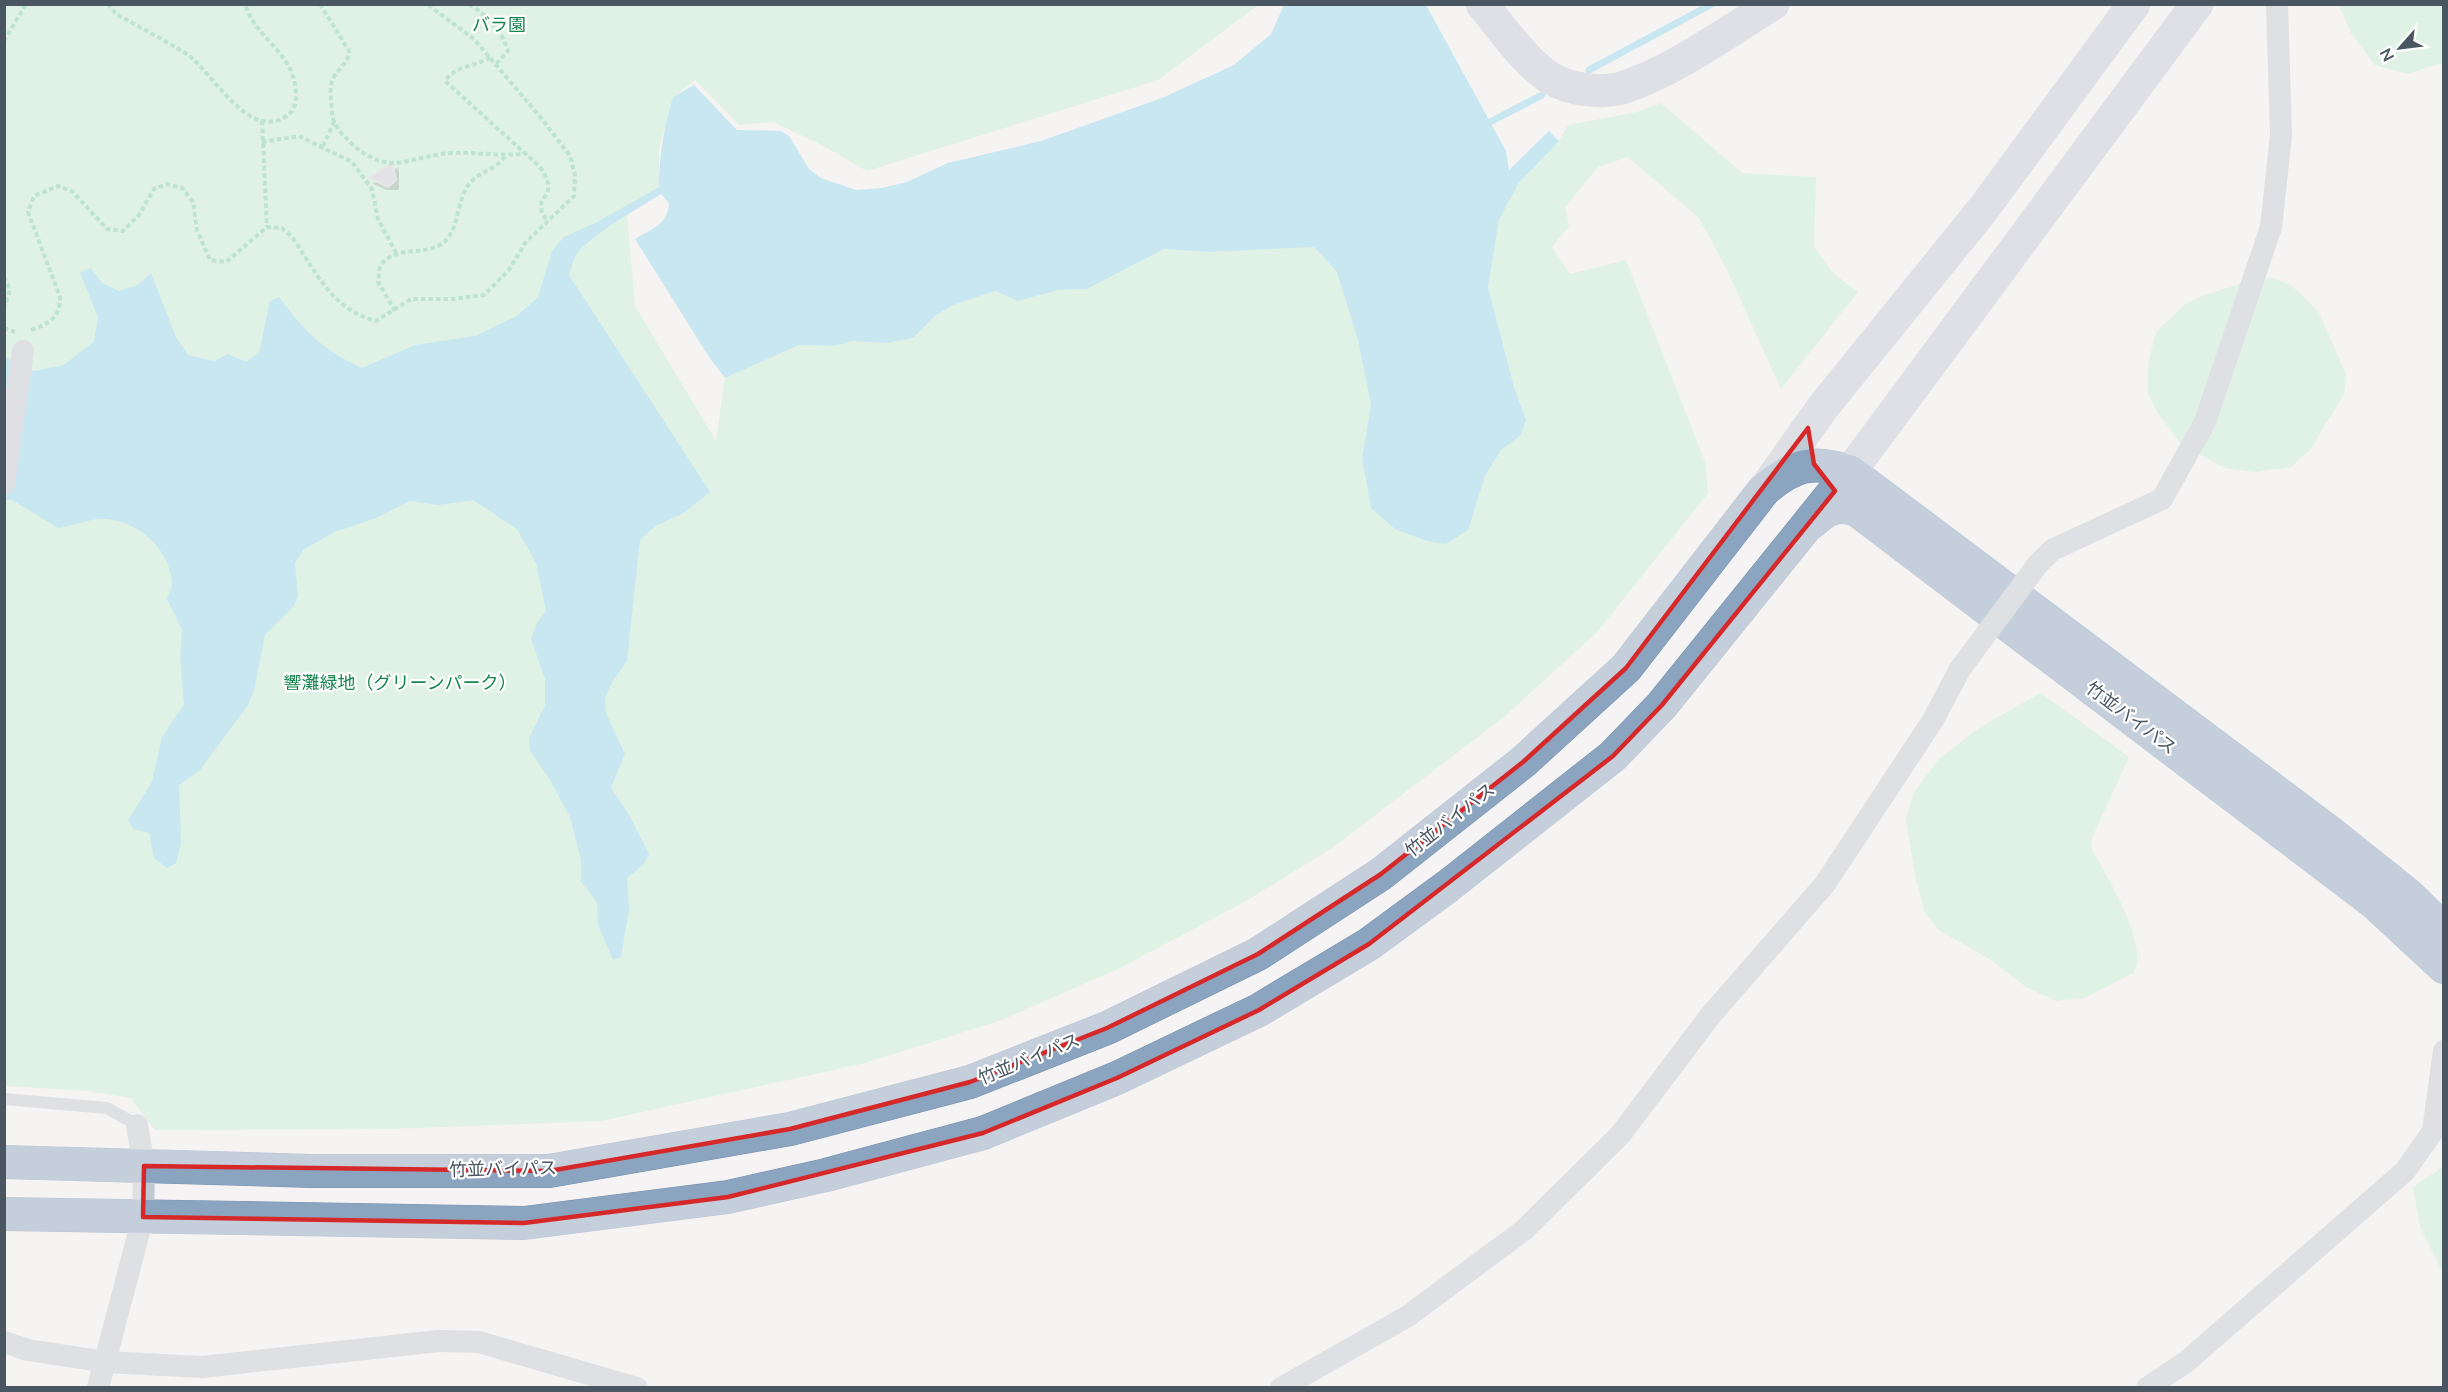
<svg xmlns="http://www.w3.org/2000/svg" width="2448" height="1392" viewBox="0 0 2448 1392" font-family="'Nunito Sans','Noto Sans JP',sans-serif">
<defs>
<filter id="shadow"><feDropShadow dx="5.5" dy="5.5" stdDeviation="0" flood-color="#0004"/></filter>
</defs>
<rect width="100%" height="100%" fill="#f5f3f3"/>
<g fill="#c3f1d5">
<path d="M4,5h1254l-100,75 -291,91 -45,-26 -49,-23 -34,3 -44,-45 -22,17 -14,52v38l-33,19 9,100 81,135 9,-63 74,-33 36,1 17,-5 34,2 27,-5 22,-22 18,-11 42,-14 23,10 40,-11 29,-1 77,-40 44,3 106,-5 23,25 21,69 13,64 -9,53 114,43 9,-25 16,-26 20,-15 5,-15 -12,-33 -26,-99 11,-68 19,-36 41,-43 9,-16 69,-13 24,-9 81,70 74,4 -2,70 19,26 25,19 -77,97 -54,-119 -28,-52 -71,-61 -30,10 -33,40 4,19 -17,21 18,27 56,-14 79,202 3,31 -111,139 -93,85 -172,131 -86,53 -124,66 -120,53 -137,43 -264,58 -207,8 -239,1 -24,-32 -44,-7 -82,-5z"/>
<path d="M2339,5h104v58l-36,11 -32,-9 -24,-32z"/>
<path d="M2274,278l18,8 26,25 28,63 -2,20 -34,56 -19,17 -37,5 -29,-4 -43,-23 -24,-31 -10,-20v-30l8,-32 29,-28 19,-9 38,-12z"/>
<path d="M2041,693l88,64 -38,83 1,10c14,24 59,98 41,123l-49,25 -28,3 -30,-14 -35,-27 -52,-30 -14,-17 -10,-38 -9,-56 7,-25 25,-34 42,-33z"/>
<path d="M2443,1167v106l-23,-46 -7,-40z"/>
</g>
<path fill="#90daee" d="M1284,5h142l80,146 3,19 40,-39 10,10 -41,43 -19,36 -11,67 26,100 12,33 -5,15 -20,15 -16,26 -17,54 -22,14 -19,-3 -32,-12 -24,-21 -9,-50 9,-53 -13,-64 -21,-69 -23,-25 -106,5 -44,-3 -77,40 -29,1 -40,11 -23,-10 -42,14 -18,11 -22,22 -27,5 -34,-2 -17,5 -36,-1 -74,33 -16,-21 -74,-118c17,-10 33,-15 34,-36l-8,-9c-20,13 -75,43 -86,63 -3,5 -4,13 -6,18l141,217 -28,22 -27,12 -15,14 -13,121 -14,20 -8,16 1,16 19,41 -14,34 17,25 21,41 -5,10 -17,14 2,32 -8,47 -8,3 -15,-35 -1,-23 -16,-20v-22l-11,-43 -21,-39 -19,-27 -1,-13 16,-33v-26l-14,-40 6,-16 9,-12 -10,-48 -19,-34 -44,-29 -35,5 -28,-4 -34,17 -41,14 -31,17 -9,14 3,33 -4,10 -29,29 -11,55 -6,15 -48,65 -21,15 2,58 -5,20 -9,5 -13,-10 -5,-25 -16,-4 -5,-9 24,-38 10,-45 22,-33 -4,-46 2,-28 -15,-31c2,-5 6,-13 5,-18 -3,-34 -38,-64 -73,-62 -13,1 -27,7 -41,9l-46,-28h-7l-1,-143 30,14 30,-6 30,-24 4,-24 -18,-44 11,-5 11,15 17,8 19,-6 13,-12 25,64 12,18 26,6 14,-7 18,8 13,-9 11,-52 9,-4c25,34 44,53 83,71l53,-23 60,-9 42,-20 21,-19 14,-46 12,-14 33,-15 62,-35c0,-31 5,-60 14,-90l21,-12 43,45 44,1 8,5 20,33 12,9 35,12 26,-2 25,-6 41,-19 93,-22 121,-43 72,-33 37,-31z"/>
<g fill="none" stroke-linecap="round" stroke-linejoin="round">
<g stroke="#90daee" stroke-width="7">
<path d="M1589,70l123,-66"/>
<path d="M1490,122l52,-27"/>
</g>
</g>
<path fill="#cdcfd5" stroke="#d7d9de" stroke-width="1.5" filter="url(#shadow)" d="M392,163l4,17 -8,7 -19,-9z"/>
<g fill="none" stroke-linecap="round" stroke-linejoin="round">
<defs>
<g id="highway">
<path d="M1812,522c14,-13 26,-19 45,-12l518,393 69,64"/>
<path d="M4,1162l309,9h236l241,-42 180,-47 137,-54 151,-74 123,-80 142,-112 103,-94 138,-178c29,-25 49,-31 86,-18l478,359 79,63 37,36"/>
<path d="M4,1214l520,9 204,-26 98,-22 157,-42 134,-55 142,-68 110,-66 79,-58 165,-130 49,-51 188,-233"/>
</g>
</defs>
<use href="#highway" stroke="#7690ad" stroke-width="34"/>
<g stroke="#7ad0a6" stroke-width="4" stroke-dasharray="4.5 3" stroke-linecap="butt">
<path d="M108,4l8,10c23,13 49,26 72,41 25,18 60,85 97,62 12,-7 12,-19 10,-32 -5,-34 -41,-49 -50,-81"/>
<path d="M320,4l29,47c0,13 -14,19 -17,31 -3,8 0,23 0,31 1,13 11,22 19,30 41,37 59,11 103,10 25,-1 49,4 73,0"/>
<path d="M469,4c19,13 32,25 39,47l-12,13"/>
<path d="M4,41l22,-37"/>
<path d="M490,57c-14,10 -35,8 -45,24l95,86c24,35 -14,26 8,55"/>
<path d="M262,121l5,106"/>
<path d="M262,142l37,-6 53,26 20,27 6,30 18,34"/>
<path d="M323,146l11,-24"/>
<path d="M4,277l6,13 -6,18"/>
<path d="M395,311l-17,-29 2,-16c17,-23 45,-8 64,-24 16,-13 12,-43 26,-59 11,-13 25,-12 36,-28"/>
<path d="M4,328l11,4"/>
<path d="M31,330c18,-6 29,-12 29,-33l-32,-85 6,-16 24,-10 14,5 35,38 16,2 16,-16 15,-26 13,-5 15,4 11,14 4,28 13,30 16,2 41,-35 15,1 10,9c25,36 39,72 84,84l35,-22h42l31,-4 25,-25 16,-27 49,-47 1,-21 -5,-19 -28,-37 -68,-80 -47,-35"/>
</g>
<path stroke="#c1cad2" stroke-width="12" d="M4,1099l103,9 30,17"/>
<g stroke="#c1cad2" stroke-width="22">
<path d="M4,484l19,-133"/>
<path d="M2038,564l14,-14 110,-51 43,-77 66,-195 10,-92 -4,-131"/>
<path d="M4,1342l24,8 78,12 96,5 236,-26 41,1 158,46"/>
<path d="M98,1388l45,-171 1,-51 -7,-41"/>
<path d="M1281,1388l127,-72 116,-86 96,-95 90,-119 115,-132 108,-164 27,-51"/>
<path d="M2147,1388l39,-26 219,-191 28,-40 11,-80"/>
</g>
<g stroke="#c1cbd6" stroke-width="33">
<path d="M1482,4c19,23 43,58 68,74 18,11 51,16 71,10 50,-15 106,-56 152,-84"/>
<path d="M1850,472l347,-468"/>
<path d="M1764,490l59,-83 161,-199 150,-204"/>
</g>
<use href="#highway" stroke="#8ba5c1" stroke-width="33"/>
<path stroke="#c1cad2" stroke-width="22" d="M1960,669l78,-105"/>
</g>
<path d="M0 0H2448V1392H0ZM1808,428l6,36 21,27 -173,214 -49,51 -244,188 -110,66 -142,68 -134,55 -255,64 -204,26 -381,-6 1,-51 405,5 241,-42 180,-47 137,-54 151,-74 123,-80 142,-112 103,-94z" fill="#f5f3f3" fill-opacity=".55" fill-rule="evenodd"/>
<path fill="none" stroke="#d62828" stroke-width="4.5" stroke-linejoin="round" d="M1808,428l6,36 21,27 -173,214 -49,51 -244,188 -110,66 -142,68 -134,55 -255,64 -204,26 -381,-6 1,-51 405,5 241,-42 180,-47 137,-54 151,-74 123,-80 142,-112 103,-94z"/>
<g text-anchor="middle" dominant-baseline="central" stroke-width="4.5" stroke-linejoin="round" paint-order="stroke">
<g font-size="18" fill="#17864f" stroke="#fff">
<text x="499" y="25">バラ園</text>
<text x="400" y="683">響灘緑地（グリーンパーク）</text>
</g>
<g font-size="18" fill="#4a5661" stroke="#fff">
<text transform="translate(2131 718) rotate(37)">竹並バイパス</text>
<text transform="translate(1450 820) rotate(-38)">竹並バイパス</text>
<text transform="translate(1029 1059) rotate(-22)">竹並バイパス</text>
<text transform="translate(503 1169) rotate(-1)">竹並バイパス</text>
</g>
</g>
<rect width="2448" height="1392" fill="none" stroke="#4a5661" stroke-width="12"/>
<g transform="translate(2400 48) rotate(242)" stroke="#ffffff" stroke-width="4.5" paint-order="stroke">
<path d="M0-4.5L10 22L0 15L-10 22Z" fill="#4a5661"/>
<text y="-9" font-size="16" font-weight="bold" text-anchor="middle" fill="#4a5661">N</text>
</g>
</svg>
